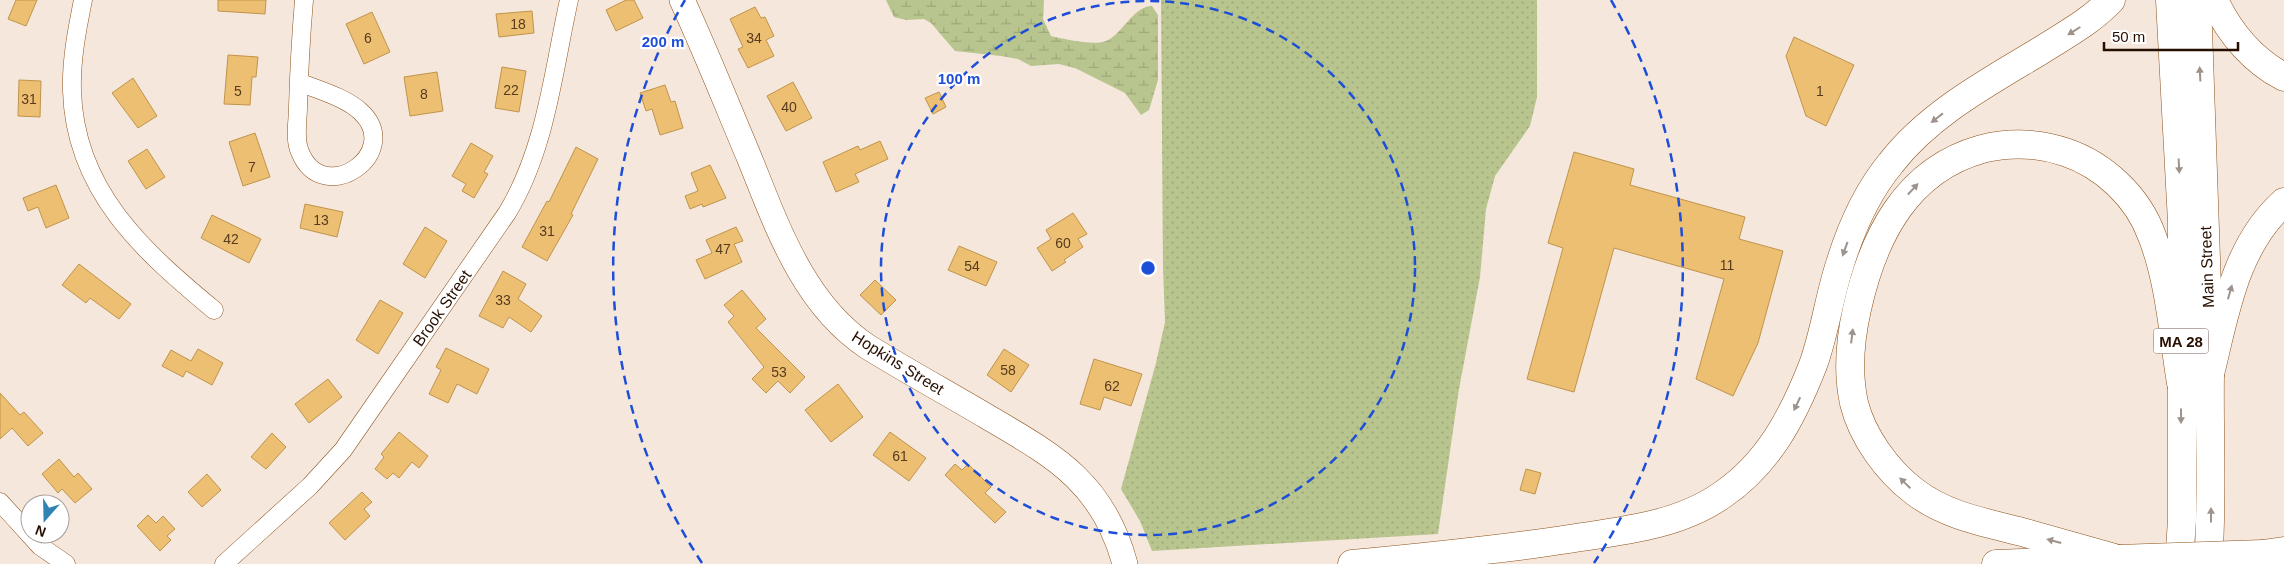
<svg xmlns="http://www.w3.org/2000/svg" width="2284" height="564" viewBox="0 0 2284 564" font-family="Arial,sans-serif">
<defs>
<pattern id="grass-dots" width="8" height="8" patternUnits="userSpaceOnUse" patternTransform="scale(1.25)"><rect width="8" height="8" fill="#b8c58e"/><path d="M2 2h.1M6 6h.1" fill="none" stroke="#9ea879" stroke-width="1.8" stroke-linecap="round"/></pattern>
<pattern id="wetland-marsh" width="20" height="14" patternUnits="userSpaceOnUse" patternTransform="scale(1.25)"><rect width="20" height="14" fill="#b8c58e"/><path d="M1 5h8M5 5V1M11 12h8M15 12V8" fill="none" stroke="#9ea879"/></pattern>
</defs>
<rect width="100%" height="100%" fill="#f5e7dc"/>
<path fill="url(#grass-dots)" d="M1161,0h376v97l-7,29 -35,50 -9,33 -6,68 -21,112 -21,145 -286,17 -12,-30 -19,-32 35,-126 9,-41 -2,-55z"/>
<path fill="url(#wetland-marsh)" d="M886,0h158l-1,19 8,17c12,3 44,10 55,5 17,-7 27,-35 46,-35l6,9v65l-9,30 -8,5 -16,-22 -50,-25 -16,-4 -28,2 -13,-7 -17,-3 -46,-5 -24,-28 -7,-4 -18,1 -12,-3z"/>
<g fill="#edbf73" stroke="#bf944b">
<path d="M16,0h21l-11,26 -18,-7z"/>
<path d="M218,0h48l-1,14 -47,-3z"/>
<path d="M626,0h8l9,18 -27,13 -10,-21z"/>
<path d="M755,7l6,11 4,-1 9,19 -8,4 8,16 -26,12 -10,-19 5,-2 -13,-28z"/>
<path d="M532,11l2,22 -35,4 -3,-23z"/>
<path d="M372,12l18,40 -26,12 -18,-40z"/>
<path d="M1794,37l60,28 -28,61 -20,-10 -20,-60z"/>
<path d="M228,55l30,2 -2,20h-4l-2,28 -26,-1z"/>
<path d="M502,67l24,4 -7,41 -24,-4z"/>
<path d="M437,72l6,39 -33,5 -6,-39z"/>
<path d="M133,78l24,38 -19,12 -26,-35z"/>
<path d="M19,80l22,1 -1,36 -22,-1z"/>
<path d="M793,82l19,36 -26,13 -19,-35z"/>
<path d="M665,85l6,17 4,-1 8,27 -23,7 -8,-26 -6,2 -6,-18z"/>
<path d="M939,92l7,15 -13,7 -8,-16z"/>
<path d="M255,133l15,44 -27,9 -14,-44z"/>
<path d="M880,141l8,18 -33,15 4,8 -23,10 -13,-30 35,-16 2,4z"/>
<path d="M471,143l22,13 -9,16 4,2 -14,24 -12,-7 4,-7 -14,-8z"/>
<path d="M576,147l22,12 -27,55 2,1 -26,46 -25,-14 25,-46 2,1z"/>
<path d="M147,149l18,28 -19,12 -18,-28z"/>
<path d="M1574,152l60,17 -4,16 115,32 -6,22 44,12 -25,92 -25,53 -37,-17 28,-100 -110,-31 -40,144 -47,-13 36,-131 -15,-5z"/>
<path d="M710,165l16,33 -23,9 -1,-3 -12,5 -5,-13 13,-5 -7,-18z"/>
<path d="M56,185l13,33 -23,10 -8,-21 -10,4 -5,-13z"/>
<path d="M305,204l38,8 -6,25 -37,-9z"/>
<path d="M1073,213l14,21 -9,5 5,8 -19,13 2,2 -14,9 -15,-23 14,-9 -5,-9z"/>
<path d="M212,215l49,24 -12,24 -48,-25z"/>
<path d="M425,227l22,14 -22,37 -22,-14z"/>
<path d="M736,227l7,14 -9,3 8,18 -37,17 -9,-19 16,-7 -6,-13z"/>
<path d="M959,246l38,16 -11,24 -38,-16z"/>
<path d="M79,264l52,40 -12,15 -29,-21 -4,5 -24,-18z"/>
<path d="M503,271l23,13 -8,15 24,17 -11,16 -22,-15 -6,11 -24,-12z"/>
<path d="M875,280l21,20 -15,15 -21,-20z"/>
<path d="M742,290l24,29 -10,9 49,49 -15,16 -12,-12 -12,12 -14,-14 12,-12 -36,-45 6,-6 -10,-11z"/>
<path d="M380,300l23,13 -25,41 -22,-14z"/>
<path d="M446,348l43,21 -12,25 -20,-10 -9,19 -19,-9 12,-24 -5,-3z"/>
<path d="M198,349l25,14 -11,22 -26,-14 -3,6 -21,-11 9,-16 20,11z"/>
<path d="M1004,349l25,16 -18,27 -24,-17z"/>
<path d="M1094,359l48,15 -11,32 -27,-9 -4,13 -20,-6z"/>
<path d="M328,379l14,18 -33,26 -14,-19z"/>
<path d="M838,384l25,33 -32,25 -26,-32z"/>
<path d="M0,393l20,22 4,-3 19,21 -15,13 -16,-18 -12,11z"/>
<path d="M399,432l29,24 -9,12 -7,-6 -13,16 -6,-5 -6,6 -12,-10 9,-12 -3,-3z"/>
<path d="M890,432l36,26 -17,23 -36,-26z"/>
<path d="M272,433l14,14 -20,22 -15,-12z"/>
<path d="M59,459l15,18 4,-4 14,16 -17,14 -13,-14 -4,4 -16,-19z"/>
<path d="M955,464l7,6 6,-6 23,23 -6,6 21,19 -11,11 -50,-48z"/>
<path d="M1526,469l15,4 -6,21 -15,-4z"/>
<path d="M207,474l14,16 -19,17 -14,-15z"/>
<path d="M362,492l10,10 -8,7 6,7 -25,24 -16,-17z"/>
<path d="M148,515l8,8 7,-7 12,13 -8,7 4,4 -11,11 -23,-25z"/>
</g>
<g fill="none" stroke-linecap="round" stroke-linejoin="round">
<defs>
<g id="street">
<path d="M83,0c-6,30 -12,60 -11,91 3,100 71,160 142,219"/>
<path d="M299,82c19,8 46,15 62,30 43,41 -38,97 -61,40 -6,-13 -2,-31 -2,-45 1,-36 3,-71 6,-107"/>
<path d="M0,502l40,44 26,18"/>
<path d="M224,564l86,-78 33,-36 164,-237c39,-64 46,-141 62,-213"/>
</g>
<path id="secondary" d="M682,0c24,52 45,105 67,157 28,69 54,147 119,190 39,24 79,46 118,69 68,40 117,66 139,148"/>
<g id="primary">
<path d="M2170,0l12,222v298l-3,44"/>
<path d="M2197,0l13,374c-1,63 3,126 -2,190"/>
</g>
<g id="highway">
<path d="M2214,0c15,32 38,60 70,77"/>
<path d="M2210,374c15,-61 25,-128 74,-172"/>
<path d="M2263,554l21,-3"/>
<path d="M2118,559c-32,-9 -64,-18 -96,-27 -38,-10 -75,-16 -107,-40 -28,-21 -53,-56 -61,-89 -7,-32 -4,-63 3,-94 16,-72 49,-139 125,-160 28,-7 56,-6 83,3 39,13 73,45 87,84 18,46 21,99 29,147"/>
<path d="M1352,564c73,-7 145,-14 217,-25 52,-8 109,-13 153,-44 47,-32 71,-79 91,-130 12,-33 16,-68 27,-101 11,-36 27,-72 51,-101 38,-49 96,-80 149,-112 25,-16 50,-29 71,-51"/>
<path d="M1996,564l95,-4"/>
</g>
</defs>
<use href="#street" stroke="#8e521a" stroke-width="19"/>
<use href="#secondary" stroke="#8e521a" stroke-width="26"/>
<use href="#primary" stroke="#8e521a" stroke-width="29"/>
<use href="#highway" stroke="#8e521a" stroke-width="29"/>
<use href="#street" stroke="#fff" stroke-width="18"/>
<use href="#secondary" stroke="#fff" stroke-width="25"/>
<use href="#primary" stroke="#fff" stroke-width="28"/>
<use href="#highway" stroke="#fff" stroke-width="28"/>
<defs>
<path id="highway-bridge" d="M2118,559l145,-5"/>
</defs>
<use href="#highway-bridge" stroke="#8e521a" stroke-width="29" stroke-linecap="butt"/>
<use href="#highway-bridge" stroke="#fff" stroke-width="28"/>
</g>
<defs><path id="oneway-solid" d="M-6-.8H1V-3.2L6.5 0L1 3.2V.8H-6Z" transform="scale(1.25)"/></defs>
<g fill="#9e938c">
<use href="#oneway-solid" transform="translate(2074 31) rotate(148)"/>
<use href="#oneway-solid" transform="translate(2200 74) rotate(-93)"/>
<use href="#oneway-solid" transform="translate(1937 118) rotate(142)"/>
<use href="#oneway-solid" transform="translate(2179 166) rotate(87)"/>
<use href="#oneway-solid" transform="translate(1913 189) rotate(-47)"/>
<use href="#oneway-solid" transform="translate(1845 249) rotate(110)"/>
<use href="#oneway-solid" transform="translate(2230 292) rotate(-74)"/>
<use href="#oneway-solid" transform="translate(1852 336) rotate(-83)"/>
<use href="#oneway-solid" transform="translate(1797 404) rotate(115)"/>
<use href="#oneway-solid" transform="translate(2181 416) rotate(90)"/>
<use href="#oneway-solid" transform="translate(1905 483) rotate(-136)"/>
<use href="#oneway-solid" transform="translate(2211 515) rotate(-90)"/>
<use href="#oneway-solid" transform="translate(2054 541) rotate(-165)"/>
</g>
<g fill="none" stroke="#1d4ed8" stroke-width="2.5" stroke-dasharray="9 6">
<circle cx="1148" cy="268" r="267"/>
<path d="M702 563A535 535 0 0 1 685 0M1611 0A535 535 0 0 1 1594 563"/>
</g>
<g text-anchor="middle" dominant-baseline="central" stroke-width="4.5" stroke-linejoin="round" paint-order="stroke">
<g font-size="14" fill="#583b1d">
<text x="518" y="24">18</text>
<text x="368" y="38">6</text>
<text x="754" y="38">34</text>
<text x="511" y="90">22</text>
<text x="238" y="91">5</text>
<text x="1820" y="91">1</text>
<text x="424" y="94">8</text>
<text x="29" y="99">31</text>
<text x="789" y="107">40</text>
<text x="252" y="167">7</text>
<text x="321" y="220">13</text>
<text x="547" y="231">31</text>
<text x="231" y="239">42</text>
<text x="1063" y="243">60</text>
<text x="723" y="249">47</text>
<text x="1727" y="265">11</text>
<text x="972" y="266">54</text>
<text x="503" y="300">33</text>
<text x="1008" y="370">58</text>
<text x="779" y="372">53</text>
<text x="1112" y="386">62</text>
<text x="900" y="456">61</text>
</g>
<rect fill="#fff" stroke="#68574c" stroke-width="1" x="2153.5" y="328.5" width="55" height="25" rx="4"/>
<g font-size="15" font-weight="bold" fill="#270f00">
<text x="2181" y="341">MA 28</text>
</g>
<g font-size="16" fill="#270f00" stroke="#fff">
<text transform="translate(2207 267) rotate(-92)">Main Street</text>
<text transform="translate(442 308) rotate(-55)">Brook Street</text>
<text transform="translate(898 363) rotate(32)">Hopkins Street</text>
</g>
</g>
<circle cx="1148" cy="268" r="8" fill="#1d4ed8" stroke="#fff" stroke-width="2.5"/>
<g font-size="15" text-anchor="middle" font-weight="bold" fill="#1d4ed8" stroke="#fff" stroke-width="4.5" stroke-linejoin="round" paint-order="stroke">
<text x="663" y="47">200 m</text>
<text x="959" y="84">100 m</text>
</g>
<g transform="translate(45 519) rotate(200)"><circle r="24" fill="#ffffff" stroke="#a99f99"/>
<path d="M0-4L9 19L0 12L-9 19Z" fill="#3183b4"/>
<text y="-8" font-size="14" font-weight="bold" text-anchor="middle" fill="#270f00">N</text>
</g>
<path d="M2104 42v8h134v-8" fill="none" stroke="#270f00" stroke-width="2.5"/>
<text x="2112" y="42" font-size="15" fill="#270f00" stroke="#ffffff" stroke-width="4" paint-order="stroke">50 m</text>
</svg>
